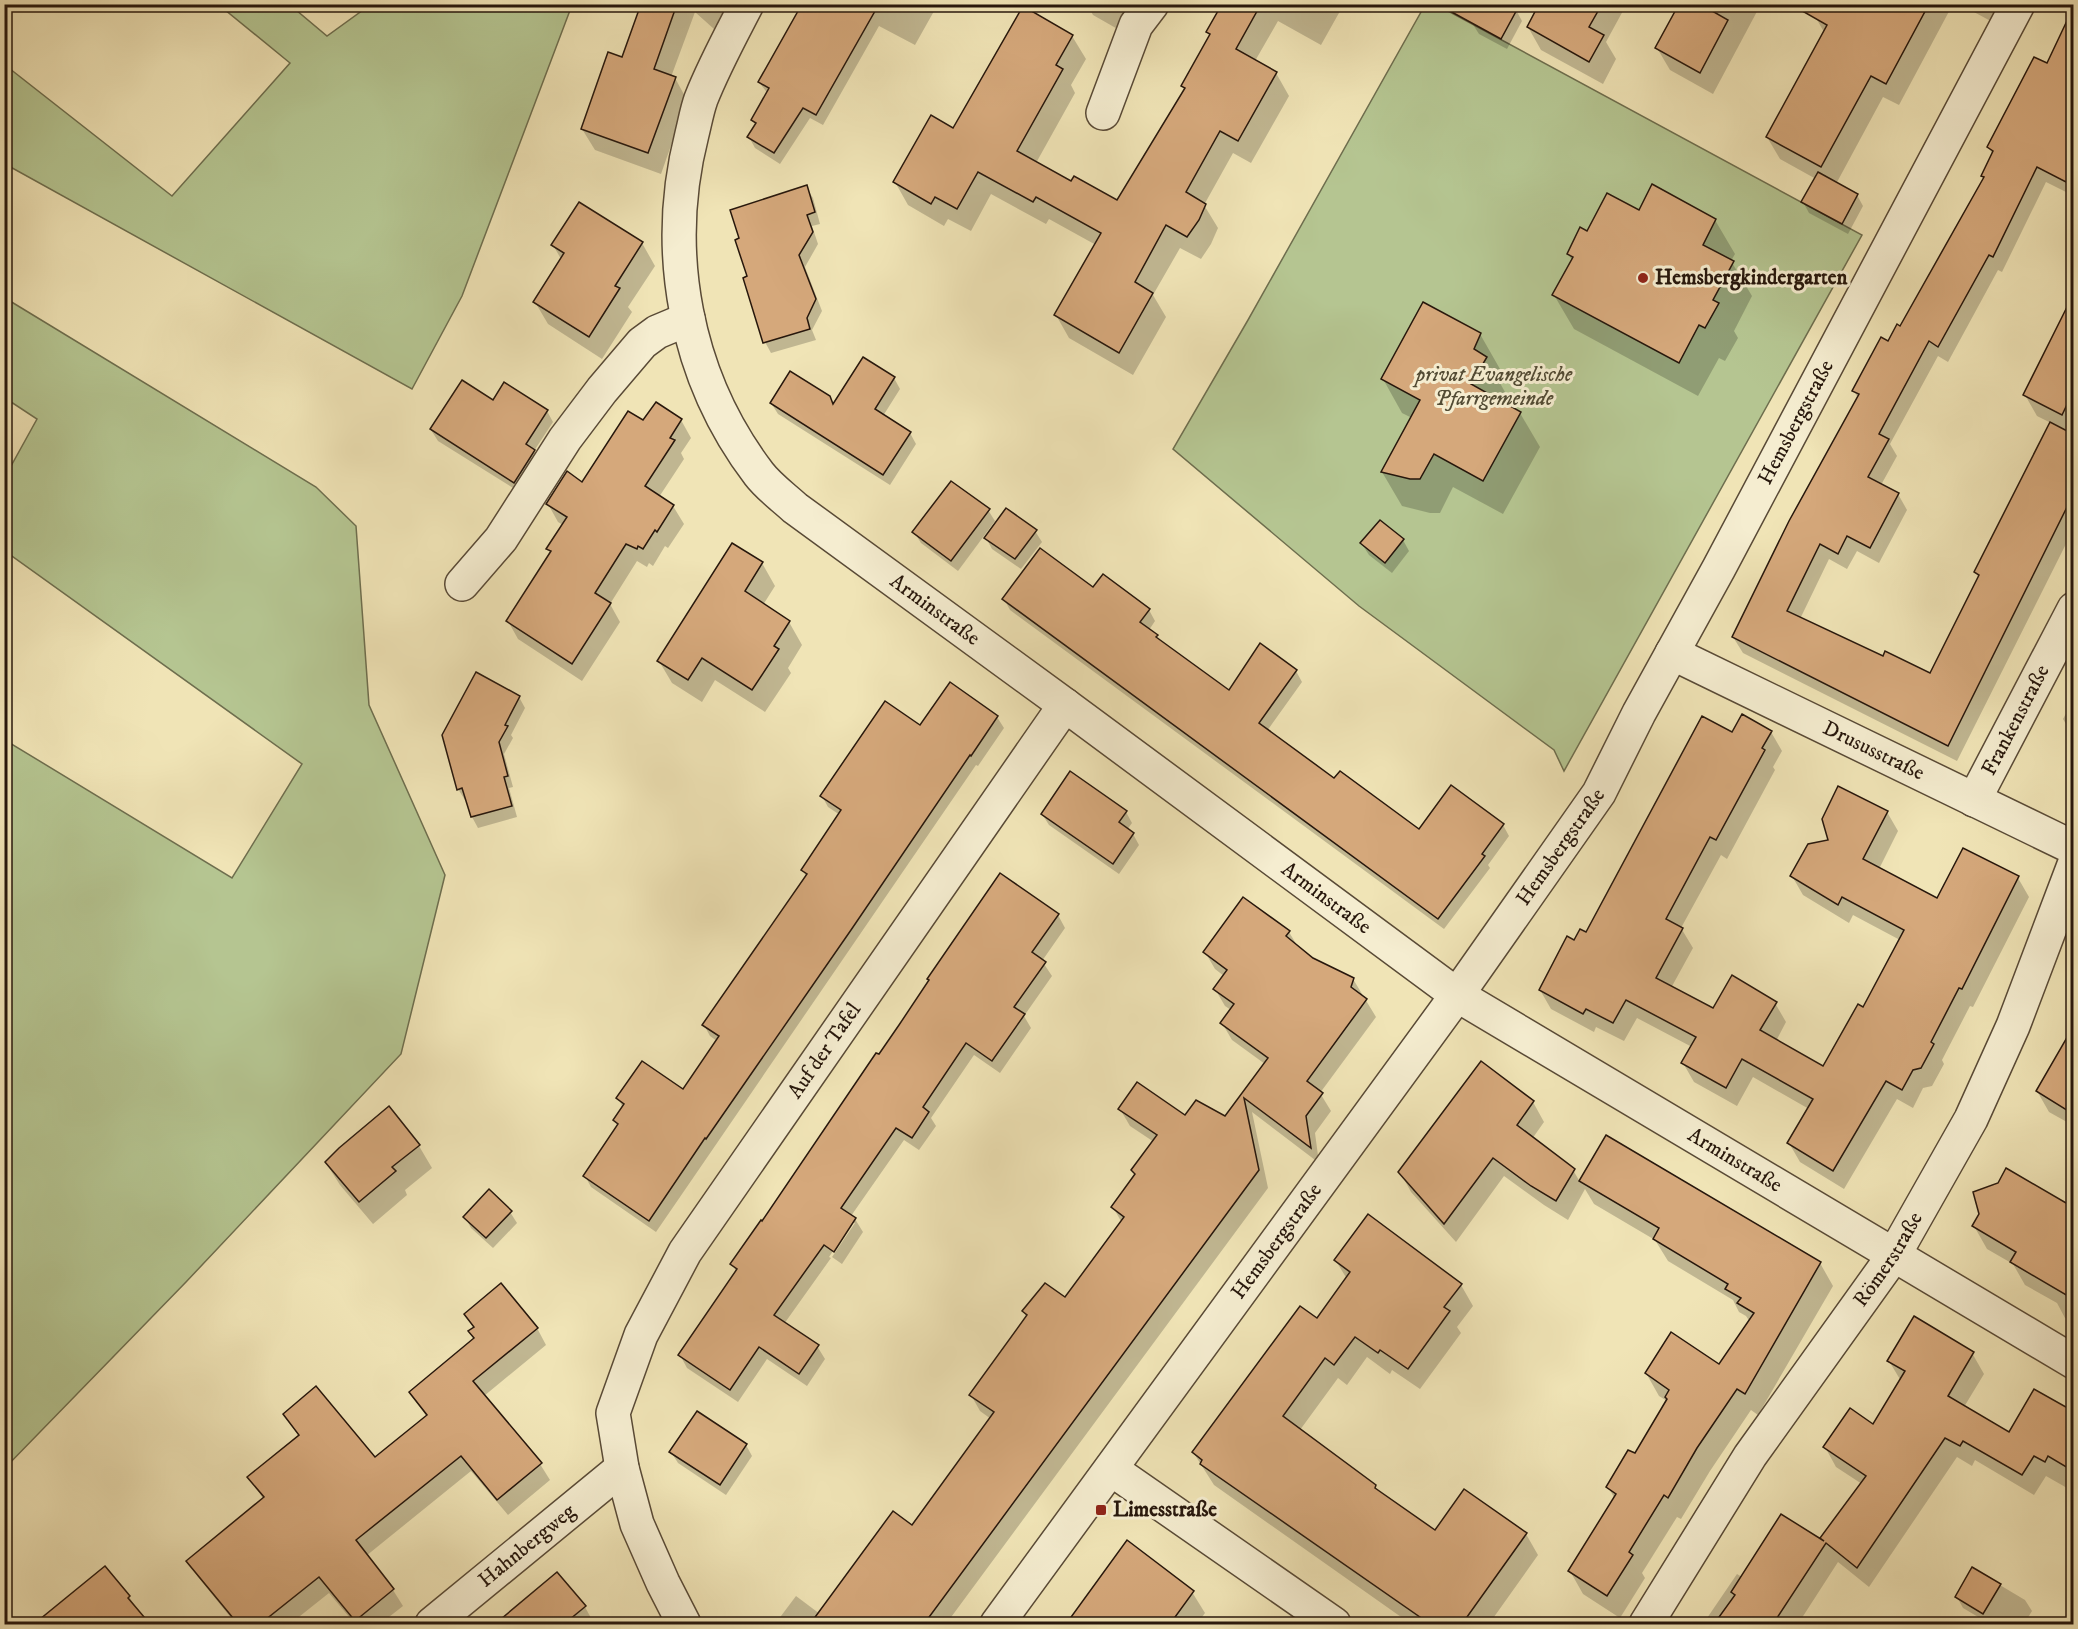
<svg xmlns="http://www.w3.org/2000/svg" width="2078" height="1629" viewBox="0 0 2078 1629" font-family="'IM FELL DW Pica',serif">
<rect width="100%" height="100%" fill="#f0e4b6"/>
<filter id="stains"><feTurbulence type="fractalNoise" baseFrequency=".00333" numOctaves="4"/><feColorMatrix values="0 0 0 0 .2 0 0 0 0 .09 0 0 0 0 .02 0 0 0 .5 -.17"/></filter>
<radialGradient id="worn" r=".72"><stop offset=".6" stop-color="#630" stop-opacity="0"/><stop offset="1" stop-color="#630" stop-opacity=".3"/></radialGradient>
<g fill="#b5c591" stroke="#6e6e4e" stroke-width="1.5">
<path d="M219,5h71l37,31 43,-31h202l-110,291 -50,93 -407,-225v-99l167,131 118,-133z"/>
<path d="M1425,5h12l425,230 -298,536 -10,-21 -195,-144 -186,-157 75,-129z"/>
<path d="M5,298l311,189 40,39 13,179 76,170 -44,179 -215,228 -181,186v-728l227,138 70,-114 -297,-213v-74l32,-58 -32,-21z"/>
</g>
<g fill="#0003">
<path d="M642,4h85l-13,25 -19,-17 -24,65 4,1 12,22 -26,74 -66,-24 -13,-21 41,-70z"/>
<path d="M813,4h125l-23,41 -36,-19 -56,99 -13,-7 -30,46 -25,-16 -6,-11 7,-11 -3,-6 15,-26 -9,-12z"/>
<path d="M1087,4h49l-15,27 -28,-16z"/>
<path d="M1223,4h121l-23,41 -43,-24 -23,40 21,12 13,23 -38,67 -18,-10 -29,52 14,23 -7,16 -10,15 -21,-11 -27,47 13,22 -33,58 -64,-37 -13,-23 40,-70 -47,-26 -3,5 -55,-30 -20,37 -23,-12 -4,7 -36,-21 -13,-23 59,-52 118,-94 14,23 -15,26 4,8 -39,70 36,20 46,19 67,-112 -3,-4 28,-51 -2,-3z"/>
<path d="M1541,4h81l2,5 -18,33 10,17 -13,25 -62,-34 -13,-23z"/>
<path d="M1680,4h81l-48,90 -43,-24 -13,-22z"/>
<path d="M1823,4h130l-54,101 -16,-8 -47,87 21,11 6,11 -15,28 -39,-21 -6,-11 13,-23 -36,-20 -13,-22 57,-105 -8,-14z"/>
<path d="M1959,4h52l-11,22z"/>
<path d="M1516,10l6,11 -15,28 -28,-15 -7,-11z"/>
<path d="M2074,11v185l-28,-14 -44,90 -4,-2 -50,92 -10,-6 -48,88 7,12 -16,29 17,9 9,16 -28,53 -22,-12 -10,18 -18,-10 -29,60 83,39 47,17 49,-97 -3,-6 75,-149 -14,-7 -12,-21 49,-79v212l-117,233 -214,-108 -10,-16 125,-239 -4,-7 47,-63 84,-150 -2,-2 10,-21 -5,-8 59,-82z"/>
<path d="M806,187l7,11 7,26 -8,2 6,18 -13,23 17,44 -10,19 4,10 -45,13 -6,-11 -16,-65z"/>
<path d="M1640,212l75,8 20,34 -4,7 21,35 -18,35 4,7 -13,23 -6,-3 -21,38 -124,-67 -20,-34 18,-35 -4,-6 19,-22z"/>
<path d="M642,243l13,23 -27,41 4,5 -30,47 -54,-35 -13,-22 26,-43 -8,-14z"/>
<path d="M1480,334l20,35 -4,7 9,16 -5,10 20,11 20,34 -37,67 -50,-27 -13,26h-10l-28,-7 -20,-34 30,-54 -10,-5 -19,-34z"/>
<path d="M894,378l6,11 -17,27 27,17 6,11 -26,41 -112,-71 -7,-11 58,-6 5,8z"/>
<path d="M493,402l54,9 6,11 -19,29 7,11 -20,31 -83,-52 -7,-11z"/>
<path d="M681,420l10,18 -10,15 3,6 -25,38 14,9 11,18 -16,24 -3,-2 -12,20 -4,-3 -2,4 -10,-6 -27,43 10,18 -38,59 -64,-42 -10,-18 43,-68 -3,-4 15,-24 -5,-3 -10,-18 35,-20 61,-62z"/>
<path d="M988,510l7,11 -37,50 -37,-28 -7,-11z"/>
<path d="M1035,531l7,11 -21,27 -29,-20 -6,-11z"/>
<path d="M1403,540l6,11 -17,22 -23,-18 -7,-11z"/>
<path d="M762,563l13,23 -12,19 26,17 13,23 -14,23 3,5 -26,39 -50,-32 -13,22 -30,-19 -13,-22z"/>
<path d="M1093,590l56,20 6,11 -6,9 7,6 5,7 68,49 67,-21 6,11 -35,49 67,49 85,51 84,-6 6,11 -21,29 2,3 -46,61 -434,-319 -6,-11z"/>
<path d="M519,697l6,11 -14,27 2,3 -9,16 9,33 -4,1 8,29 -39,11 -6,-11 -5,-18 -2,1 -7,-11z"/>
<path d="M2074,699v38l-11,-18z"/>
<path d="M997,717l7,11 -26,38 -2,-1 -320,467 -65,-45 -6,-11 33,-49 -3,-7 8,-12 -5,-10 66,-7 33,-50 -7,-5 -6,-11 102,-148 -3,-7 37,-55 -12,-8 -6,-11 99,-69z"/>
<path d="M1771,732l11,19 -9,16 2,3 -48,89 -6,-4 -40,73 12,20 -22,40 43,22 61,-7 11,19 -10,19 48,27 40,-59 36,-69 -47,-25 -4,8 -46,-28 -11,-19 38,-35 9,-53 48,24 11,19 -19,38 59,31 80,-22 11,19 -56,110 -3,-1 -28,54 2,4 -12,22 -9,2 -10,20 -16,-9 -53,90 -44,-27 -11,-19 20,-34 -56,-32 -16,29 -43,-24 -11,-19 9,-16 -55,-29 -13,23 -28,-14 -2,5 -43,-23 -11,-19 35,-48 11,-8 146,-200z"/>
<path d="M1126,812l6,11 -5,7 6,4 6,11 -20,29 -70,-49 -7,-11z"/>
<path d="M1058,915l7,13 -23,33 10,15 -28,40 7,12 -31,45 -26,-18 -43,63 5,8 -17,24 -15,-10 -53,76 4,3 8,13 -21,32 -10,-7 23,-34h-3l-23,34 2,1 -47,66 33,22 8,13 -18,27 -40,-27 -29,43 -51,-34 -7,-13 56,-84 -4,-7 147,-208z"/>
<path d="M1289,932l9,15 14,12 41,20 23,38 -56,76 11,18 -16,22 4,30 -67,-51 16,76 -322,436h-171l21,-28 24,18 92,-87 79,-108 -11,-8 -9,-16 56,-77 -4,-7 42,-12 57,-76 -9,-16 23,-31 -3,-6 21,-28 -24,-16 -10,-17 65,8 40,1 40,-54 -33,-24 -10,-17 9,-13 -6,-4 -10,-17 9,-13 -9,-7 -10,-17z"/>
<path d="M2074,1024v102l-25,-14 -12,-21 29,-48 -1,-3z"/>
<path d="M1533,1102l11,20 -12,17 41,31 7,12 27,-45 213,126 13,23 -75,129 -7,-5 -41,61 -29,48 -4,-2 -35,56 3,5 -25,40 -37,-24 -13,-23 45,-72 -7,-12 28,-32 31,-54 -8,-5 -13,-23 74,-7 30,-44 -4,-6 -7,-4 -6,-12 -65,-39 -13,-21 -61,-36 -9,-15 -17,31 -24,-15 -40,-29 -48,66 -45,-50 -11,-20z"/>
<path d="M419,1146l13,22 -27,22 2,5 -34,29 -33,-39 -14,-22z"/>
<path d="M2007,1171l67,38v114l-9,-5 -8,-15 -32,-18 -12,-21 -26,-15 -13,-23z"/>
<path d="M510,1212l7,11 -24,25 -22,-20 -6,-11z"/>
<path d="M1336,1261l125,24 12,21 -16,21 4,6 -41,56 -28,-19 -2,4 -23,-17 -20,28 -9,-7 -38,52 75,56 4,6 56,40 91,2 12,21 -49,69h-78l-197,-139 -21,-33 124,-132 30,-41z"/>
<path d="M466,1315l71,13 9,17 -62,51 56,68 10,16 -42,35 -37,-44 -105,85 27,34 10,16 -23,18h-25l-26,-31 -39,31h-54l-38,-47 -10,-16 76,-61 -15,-23 50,-40 -14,-23 90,45 52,-42 -17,-24 64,-54 -4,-7 4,-3z"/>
<path d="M1972,1353l12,21 -20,33 46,27 25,-43 39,23v78l-28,-16 -12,19 -59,-35 -3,6 -15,-9 -88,130 -31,-25 -40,62h-95l34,-50 5,3 83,-33 -3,-6 40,-54 -26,-17 -11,-20 48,-21 28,-45 -12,-20z"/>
<path d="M746,1445l6,11 -26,39 -48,-32 -7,-11z"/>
<path d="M1127,1542l65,50 13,21 -8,11h-129z"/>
<path d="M105,1568l24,29 19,27h-112z"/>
<path d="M1973,1569l52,31 7,11 -8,13h-34l-27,-16 -6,-11z"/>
<path d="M557,1574l28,33 6,11 -7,6h-87z"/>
</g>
<g fill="#d5a87b" stroke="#27170c" stroke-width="1.5">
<path d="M641,4h36l-23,65 22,8 -28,76 -67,-24 27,-77 14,5z"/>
<path d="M802,4h77l-63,111 -13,-7 -29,45 -27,-16 9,-14 -5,-3 18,-32 -11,-6z"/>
<path d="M1222,4h39l-25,45 41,23 -39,69 -18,-10 -34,61 20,12 -7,16 -12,17 -21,-12 -31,57 18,11 -34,60 -65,-38 47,-82 -65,-36 -3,5 -55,-30 -21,37 -22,-12 -4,7 -38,-22 38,-67 22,13 70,-122 50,29 -17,30 7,4 -46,82 54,30 3,-5 43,24 68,-112 -4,-2 29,-52 -4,-2z"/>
<path d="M1437,4h83l-19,35z"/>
<path d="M1539,4h63l-13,23 15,8 -15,27 -62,-35z"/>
<path d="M1679,4h21l28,16 -28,53 -45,-25z"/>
<path d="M1790,4h139l-43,80 -15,-8 -50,91 -55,-30 61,-112z"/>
<path d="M2073,8v158l-7,16 -29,-15 -44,90 -4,-2 -51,92 -9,-6 -50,93 10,5 -21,38 31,16 -29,55 -23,-12 -9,18 -18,-10 -33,67 96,45 2,-5 45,22 49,-98 -5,-3 76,-150 23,12v61l-125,251 -216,-109 57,-116 70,-127 -7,-3 29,-54 7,4 9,-17 3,2 84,-149 -3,-1 12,-25 -6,-4 47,-90 13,6z"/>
<path d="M1818,172l40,22 -16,30 -41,-22z"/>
<path d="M1652,184l64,35 -13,26 31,16 -21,39 6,3 -14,25 -6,-3 -20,38 -127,-68 21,-38 -6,-3 13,-27 7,4 20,-38 32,17z"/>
<path d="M807,185l8,27 -8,3 6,17 -14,23 17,44 -9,19 3,11 -47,14 -20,-65 4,-2 -12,-36 4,-2 -9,-28z"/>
<path d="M579,202l64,40 -28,44 5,2 -31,49 -56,-35 31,-49 -13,-8z"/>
<path d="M2073,295v97l-11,23 -39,-20z"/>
<path d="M1423,302l58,31 -7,16 13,8 -16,27 50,28 -38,69 -49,-27 -14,25h-10l-29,-7 39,-72 -39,-21z"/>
<path d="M863,357l32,20 -20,32 36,23 -28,43 -113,-72 20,-32 40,25 3,8z"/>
<path d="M462,380l31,20 11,-18 44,28 -22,34 9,6 -21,33 -84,-54z"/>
<path d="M656,402l26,17 -12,19 5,2 -30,46 29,19 -17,27 -2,-2 -12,19 -5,-3 -1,3 -11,-5 -31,49 16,10 -39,61 -66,-43 45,-70 -5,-2 21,-32 -21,-13 21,-33 15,11 46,-71 15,9z"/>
<path d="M951,481l39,28 -39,52 -39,-29z"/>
<path d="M1006,508l31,22 -22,29 -31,-21z"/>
<path d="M1380,520l24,19 -19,24 -25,-20z"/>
<path d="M732,543l31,19 -18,29 45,30 -16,25 5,3 -27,41 -50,-32 -14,22 -31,-19z"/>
<path d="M1040,548l53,39 10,-13 47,35 -10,13 18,13 -2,2 73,53 31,-47 37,27 -38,53 75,55 6,-7 79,58 32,-44 53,39 -22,30 3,2 -47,63 -436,-320z"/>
<path d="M476,672l44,24 -15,29 3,1 -9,16 9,34 -4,1 8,29 -41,11 -9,-29 -5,2 -15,-55z"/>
<path d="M950,682l48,34 -27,40 -1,-1 -119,175 -145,209 -1,-1 -56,83 -66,-45 35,-52 -5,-4 11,-16 -8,-6 26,-37 41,28 36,-53 -17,-11 105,-151 -6,-4 40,-60 -21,-14 65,-95 35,24z"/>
<path d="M1742,714l30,17 -10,17 3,2 -49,90 -6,-3 -44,82 17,9 -27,50 57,30 19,-33 45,27 -17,28 63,36 35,-62 5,3 41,-77 -62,-33 -4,8 -48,-29 18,-32 20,-4 -6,-21 16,-33 50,25 -25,48 74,39 26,-50 56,28 -57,113 -3,-1 -28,54 3,2 -13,24 -8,2 -11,20 -16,-9 -53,90 -46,-28 26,-44 -71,-40 -16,29 -45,-25 15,-26 -70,-37 -13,23 -27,-14 -3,5 -44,-24 28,-54 7,4 6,-11 6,3 116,-216 30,16z"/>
<path d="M1070,771l57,40 -8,11 15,11 -21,31 -72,-50z"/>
<path d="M1000,873l59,41 -27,38 14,10 -32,45 11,7 -33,47 -26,-18 -43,64 6,5 -17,26 -16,-10 -55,80 15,10 -22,34 -10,-7 -50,70 45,30 -20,29 -40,-27 -29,43 -52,-35 59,-86 -7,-5 31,-44 1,1 114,-168 3,1 20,-29 30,-45 -2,-1z"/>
<path d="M1243,897l47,34 -4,5 27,22 41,20 -3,9 16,12 -60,82 16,12 -17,23 5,32 -67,-50 15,72 -335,454h-114l83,-113 19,14 82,-113 -25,-17 58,-80 -5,-4 23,-28 20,14 59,-80 -13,-10 24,-33 -4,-4 26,-35 -39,-26 19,-27 48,33 11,-15 29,16 43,-58 -48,-35 14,-19 -21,-15 14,-19 -24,-18z"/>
<path d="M2073,1027v87l-37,-23z"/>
<path d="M1481,1061l53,40 -17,24 58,44 -19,32 -25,-15 -38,-28 -49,66 -46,-52z"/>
<path d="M389,1106l31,39 -28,22 4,4 -37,31 -34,-40 14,-14z"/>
<path d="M1606,1135l215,127 -76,132 -8,-5 -40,59 -29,50 -4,-3 -35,57 4,3 -26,41 -39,-25 48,-77 -10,-7 22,-37 7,3 32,-54 -2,-2 4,-7 -24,-17 26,-41 48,32 35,-51 -17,-10 4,-5 -16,-9 3,-5 -75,-45 6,-11 -80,-47z"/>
<path d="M2006,1168l67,39v92l-63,-37 6,-10 -44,-26 7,-12 -6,-22 25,-9z"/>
<path d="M489,1189l23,22 -26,27 -23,-21z"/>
<path d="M1368,1214l94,70 -18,23 6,4 -42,58 -28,-19 -2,3 -23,-16 -21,28 -9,-7 -42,58 93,69 -1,3 60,42 29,-41 63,44 -65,91h-32l-230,-160 2,-4 -10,-8 108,-146 17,12 33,-46 -16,-12z"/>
<path d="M501,1283l37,45 -65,53 69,82 -45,37 -36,-44 -105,84 38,49 -39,32 -36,-44 -59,47h-22l-52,-63 78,-64 -17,-20 52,-42 -16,-21 33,-28 59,71 52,-42 -18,-23 65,-54 -6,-7 6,-4 -10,-13z"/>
<path d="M1914,1316l60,36 -26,44 61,36 25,-43 39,22v60l-25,-15 -3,6 -11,-6 -12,19 -59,-34 -3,5 -15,-8 -88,130 -31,-25 -53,81h-59l21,-29 -4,-3 50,-78 43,27 -4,-3 46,-62 -43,-29 27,-39 23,16 32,-53 -18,-10z"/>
<path d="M697,1411l50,33 -27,41 -51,-33z"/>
<path d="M1127,1540l67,51 -24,33h-104z"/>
<path d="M105,1566l25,30 -2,2 22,26h-116z"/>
<path d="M1972,1567l29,17 -18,30 -28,-17z"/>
<path d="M557,1572l29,34 -22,18h-69z"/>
</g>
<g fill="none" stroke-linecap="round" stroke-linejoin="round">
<defs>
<g id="street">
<path id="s1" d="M747,4c-16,31 -33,62 -46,95 -4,11 -6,23 -9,35 -30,117 -7,243 67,340 10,13 24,23 36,34l270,197 392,290 617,367"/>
<path d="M1103,113l33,-88 16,-21"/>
<path d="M462,584l39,-45 64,-100 37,-49 40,-47 15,-11 31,-13"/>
<path id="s2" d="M1672,653l402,195"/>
<path id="s3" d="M1974,800l100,-191"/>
<path d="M1111,1469l223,155"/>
<path id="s4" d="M432,1624l190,-156"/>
<path id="s5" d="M684,1624l-21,-41 -26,-59 -15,-56 -9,-55 28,-78 44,-83 380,-547"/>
<path id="s6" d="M997,1624l460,-629 142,-202 40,-80 80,-145 299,-564"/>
<path id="s7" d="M1646,1624l104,-168 144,-201 77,-136 42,-93 61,-161"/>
</g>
</defs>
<use href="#street" stroke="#594a36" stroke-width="36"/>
<use href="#street" stroke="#f5edd0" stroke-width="33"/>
</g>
<g fill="#8f2418" stroke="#f5edd0" stroke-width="2">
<circle cx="1643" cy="278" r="6"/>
<rect x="1095" y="1504" width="12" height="12" rx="3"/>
</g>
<g text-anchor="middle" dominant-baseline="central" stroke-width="6" stroke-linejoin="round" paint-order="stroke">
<g font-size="21" font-weight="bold" fill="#27170c" stroke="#f5edd0" text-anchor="start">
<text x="1655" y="278">Hemsbergkindergarten</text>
<text x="1113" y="1510">Limesstraße</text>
</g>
<g font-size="21" font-style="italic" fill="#524b34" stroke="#f5edd0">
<text x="1494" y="375">privat Evangelische<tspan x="1494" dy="24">Pfarrgemeinde</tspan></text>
</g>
<g font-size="21" fill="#27170c" stroke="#f5edd0">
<text stroke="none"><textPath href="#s6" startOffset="1446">Hemsbergstraße</textPath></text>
<text stroke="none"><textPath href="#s1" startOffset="723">Arminstraße</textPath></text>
<text stroke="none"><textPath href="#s3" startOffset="90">Frankenstraße</textPath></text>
<text stroke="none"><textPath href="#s2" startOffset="224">Drususstraße</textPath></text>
<text stroke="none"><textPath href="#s6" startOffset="960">Hemsbergstraße</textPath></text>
<text stroke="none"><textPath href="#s1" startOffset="1209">Arminstraße</textPath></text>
<text stroke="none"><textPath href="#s5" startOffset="646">Auf der Tafel</textPath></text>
<text stroke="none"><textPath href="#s1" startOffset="1695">Arminstraße</textPath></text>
<text stroke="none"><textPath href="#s6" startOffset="474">Hemsbergstraße</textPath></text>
<text stroke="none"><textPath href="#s7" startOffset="438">Römerstraße</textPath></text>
<text stroke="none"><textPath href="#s4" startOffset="123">Hahnbergweg</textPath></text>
</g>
</g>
<rect width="2078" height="1629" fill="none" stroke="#f0e4b6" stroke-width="24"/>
<rect x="6" y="6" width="2066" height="1617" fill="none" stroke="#27170c" stroke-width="3"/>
<rect x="12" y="12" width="2054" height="1605" fill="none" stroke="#27170c" stroke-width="1.5"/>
<rect width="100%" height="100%" filter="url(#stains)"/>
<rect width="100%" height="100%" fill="url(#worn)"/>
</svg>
